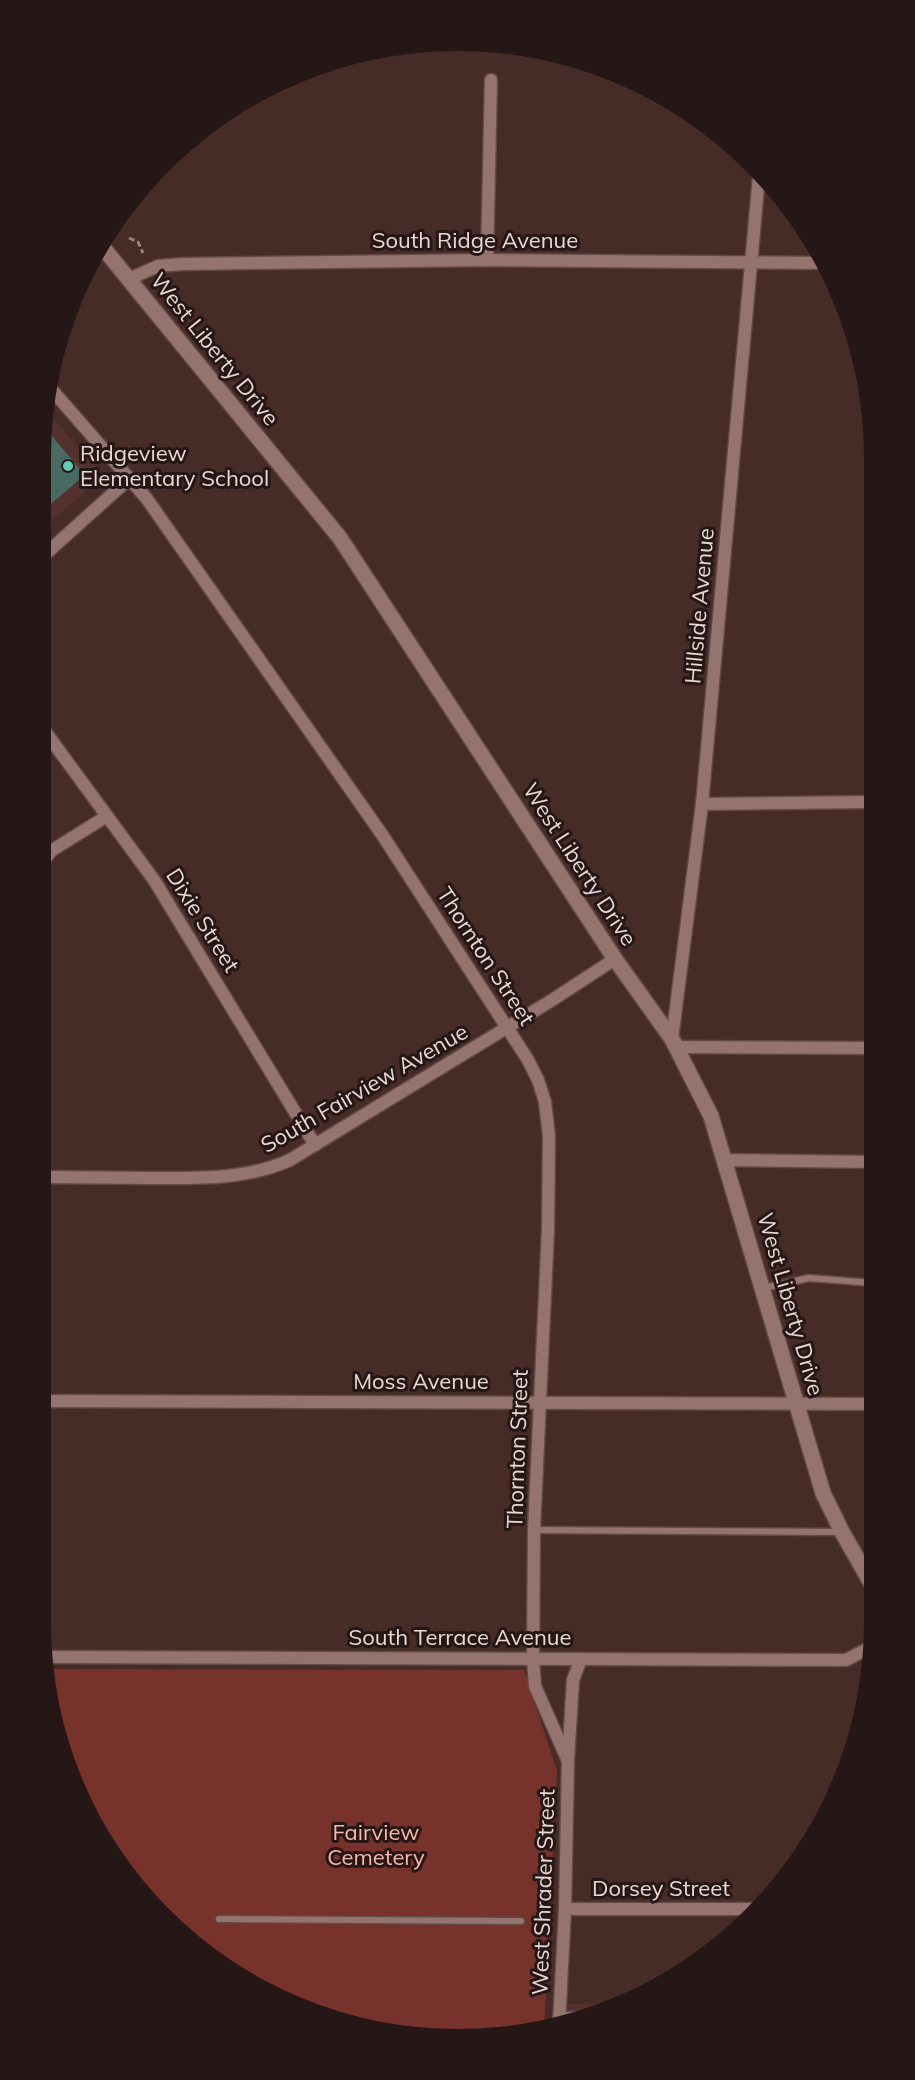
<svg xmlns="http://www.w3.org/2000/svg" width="915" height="2080" viewBox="0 0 915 2080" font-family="Mulish,sans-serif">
<rect width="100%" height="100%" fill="#462b27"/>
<g fill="#54312c">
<path d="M48,413l56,62 -63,55v-73z"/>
<path d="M614,2003l-50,19 1,-18z"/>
</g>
<path fill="#77322b" d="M48,1669l476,1 33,101 -13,259 -87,9 -81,-7 -127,-48 -105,-87 -48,-66 -33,-74z"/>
<path fill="#476b63" d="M45,428l40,47 -45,38v-56z"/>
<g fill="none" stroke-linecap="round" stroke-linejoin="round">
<defs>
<g id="service">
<path d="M763,1288l46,-10 64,5"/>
<path d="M534,1530l308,2"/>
<path d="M219,1919l302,2"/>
<path d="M560,2015h23"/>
</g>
<g id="minor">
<path d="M487,260l4,-180"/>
<path d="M129,279l29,-13 26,-2 303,-4 336,3"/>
<path d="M52,390l95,109 236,337 145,224 10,20 7,22 4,34 -1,94 -14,300 -1,129 2,27 33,75 -3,148 -6,115"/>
<path d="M41,558l89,-80"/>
<path d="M41,726l113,154 161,265"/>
<path d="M702,804l170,-2"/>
<path d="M41,864l10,-13 56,-35"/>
<path d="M672,1039l30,-235 57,-628"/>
<path d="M675,1047l198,1"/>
<path d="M725,1160l148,2"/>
<path d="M41,1177c36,0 73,1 110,1 47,0 95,2 139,-18l259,-158 66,-43"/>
<path d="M41,1401l833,3"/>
<path d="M46,1657l800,3 25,-13"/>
<path d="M568,1760l5,-80 8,-21"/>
<path d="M565,1909h191"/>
</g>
<path id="secondary" d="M100,244l240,294 275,421 57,80 39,77 112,377 19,39 32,56"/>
</defs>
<use href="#service" stroke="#614946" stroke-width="9"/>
<use href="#minor" stroke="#614946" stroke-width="15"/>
<use href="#secondary" stroke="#614946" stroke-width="18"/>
<path stroke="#9a8380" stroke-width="3" stroke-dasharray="6 3" stroke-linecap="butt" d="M129,238l9,4 5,11"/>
<use href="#service" stroke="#95746f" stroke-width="6"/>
<use href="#minor" stroke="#95746f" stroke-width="12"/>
<use href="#secondary" stroke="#95746f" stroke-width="15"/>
</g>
<circle fill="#5cceba" stroke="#241715" stroke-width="2" cx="68" cy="466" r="6"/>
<g text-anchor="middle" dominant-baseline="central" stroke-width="6" stroke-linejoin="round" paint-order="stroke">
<g font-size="22" fill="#ebd8d5" stroke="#241715">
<text x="475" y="240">South Ridge Avenue</text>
<text transform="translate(215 349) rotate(51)">West Liberty Drive</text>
<text transform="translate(699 606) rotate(-85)">Hillside Avenue</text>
<text transform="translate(580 864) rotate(57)">West Liberty Drive</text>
<text transform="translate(203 920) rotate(58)">Dixie Street</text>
<text transform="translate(486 956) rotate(57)">Thornton Street</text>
<text transform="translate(364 1088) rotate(-30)">South Fairview Avenue</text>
<text transform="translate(791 1304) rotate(74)">West Liberty Drive</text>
<text x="421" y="1381">Moss Avenue</text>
<text transform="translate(517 1449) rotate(-88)">Thornton Street</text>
<text x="460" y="1637">South Terrace Avenue</text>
<text x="661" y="1888">Dorsey Street</text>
<text transform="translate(543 1892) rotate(-88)">West Shrader Street</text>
</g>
<g font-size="22" fill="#ebd8d5" stroke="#241715" text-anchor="start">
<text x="80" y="453">Ridgeview<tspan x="80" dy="25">Elementary School</tspan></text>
</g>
<g font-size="22" fill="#fab6ac" stroke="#241715">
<text x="376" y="1832">Fairview<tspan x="376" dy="25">Cemetery</tspan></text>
</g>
</g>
<path d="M0 0H915V2080H0ZM457 51H458A406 406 0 0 1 864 457V1623A406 406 0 0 1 458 2029H457A406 406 0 0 1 51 1623V457A406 406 0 0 1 457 51Z" fill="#241715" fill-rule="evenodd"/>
</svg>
